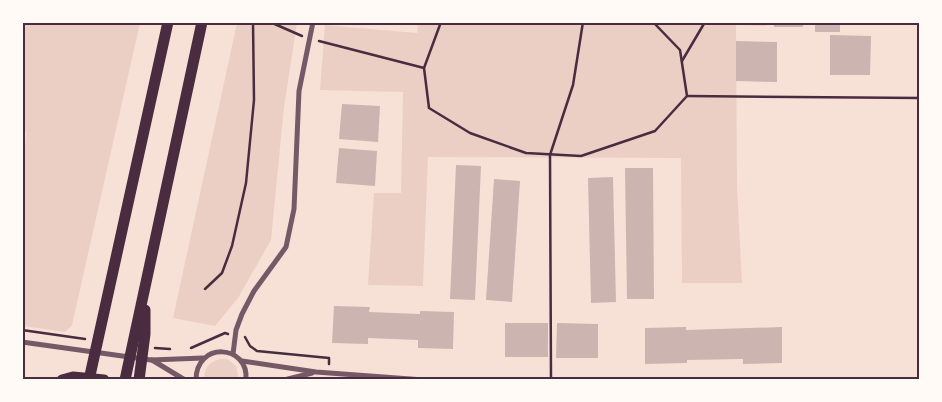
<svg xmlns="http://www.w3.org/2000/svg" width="942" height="402" viewBox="0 0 942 402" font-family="Jost,sans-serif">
<rect width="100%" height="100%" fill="#f7e1d7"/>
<g fill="#ebcfc5">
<path d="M23,22l117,1 -68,302 -7,7 -42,-6 -1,-127 4,-67 -4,-1z"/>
<path d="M418,22l348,1v3l-30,-1 1,162 5,96h-60l-1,-125 -253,-1 -5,129 -55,-1 6,-92h27l2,-101 -83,-2 5,-65 92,8z"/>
<path d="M237,23h60l-13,84 -13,133 -33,58 -23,28 -42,-8z"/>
<path d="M227,359l9,7 3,13h-35c0,-14 9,-21 23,-20z"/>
</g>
<g fill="#ccb4b1">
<rect x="774" y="22" width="29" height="5"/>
<rect x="815" y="22" width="25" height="10"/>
<path d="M830,35l41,1 -1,39h-40z"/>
<path d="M736,41l41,1v40l-41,-1z"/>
<path d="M342,104l38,2 -2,36 -39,-3z"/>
<path d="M339,148l38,3 -2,35 -39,-3z"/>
<path d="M456,165l25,1 -6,134 -25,-1z"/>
<path d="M625,168h28l1,131h-27z"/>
<path d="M613,177l3,125 -25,1 -3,-125z"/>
<path d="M494,179l26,2 -8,121 -26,-2z"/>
<path d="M334,306l36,1 -1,5 51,2v-3l34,1 -1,37 -35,-1v-8l-50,-2v6l-36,-1z"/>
<rect x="505" y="323" width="43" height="34"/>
<path d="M557,323l41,1v34h-42z"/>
<path d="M686,327v3l96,-3v36l-39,1v-5l-56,1v3l-42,1v-36z"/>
</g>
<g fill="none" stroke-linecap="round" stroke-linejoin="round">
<g stroke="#4a2c40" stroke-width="2.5">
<path d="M270,22l32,14"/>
<path d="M441,22l-17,46 5,40 41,25 56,20 55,3 74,-25 32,-35 -7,-46 -27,-28"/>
<path d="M319,41l105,27"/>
<path d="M682,61l23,-39"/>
<path d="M687,96l233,2"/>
<path d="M205,289l17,-16 10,-27 14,-63 8,-83 -1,-78"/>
<path d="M22,330l63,9"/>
<path d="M245,337l5,9 7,5 72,7v6"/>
<path d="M155,348l15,1"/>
<path d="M191,348l34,-15 3,1"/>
<path d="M551,380l-1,-225 23,-70 10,-63"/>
</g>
<g stroke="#755966" stroke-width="5">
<path d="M22,342l129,18 52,-2"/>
<path d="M233,354l3,-24 6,-16 12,-23 32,-44 8,-38 5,-118 14,-69"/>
<path d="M152,360l33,20"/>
<path d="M242,361l74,11 108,8"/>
<path d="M196,380c0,-39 53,-36 50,0"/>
<path d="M284,380l28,-7"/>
</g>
<g stroke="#4a2c40" stroke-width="11">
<path d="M62,380l11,-3 31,3"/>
<path d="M89,380l79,-358"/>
<path d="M125,380l77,-358"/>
<path d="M139,380l6,-46v-24"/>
</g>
</g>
<rect width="942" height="402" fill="none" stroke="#fffaf5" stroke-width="48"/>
<rect x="24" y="24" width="894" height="354" fill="none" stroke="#4a2c40" stroke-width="2"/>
</svg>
